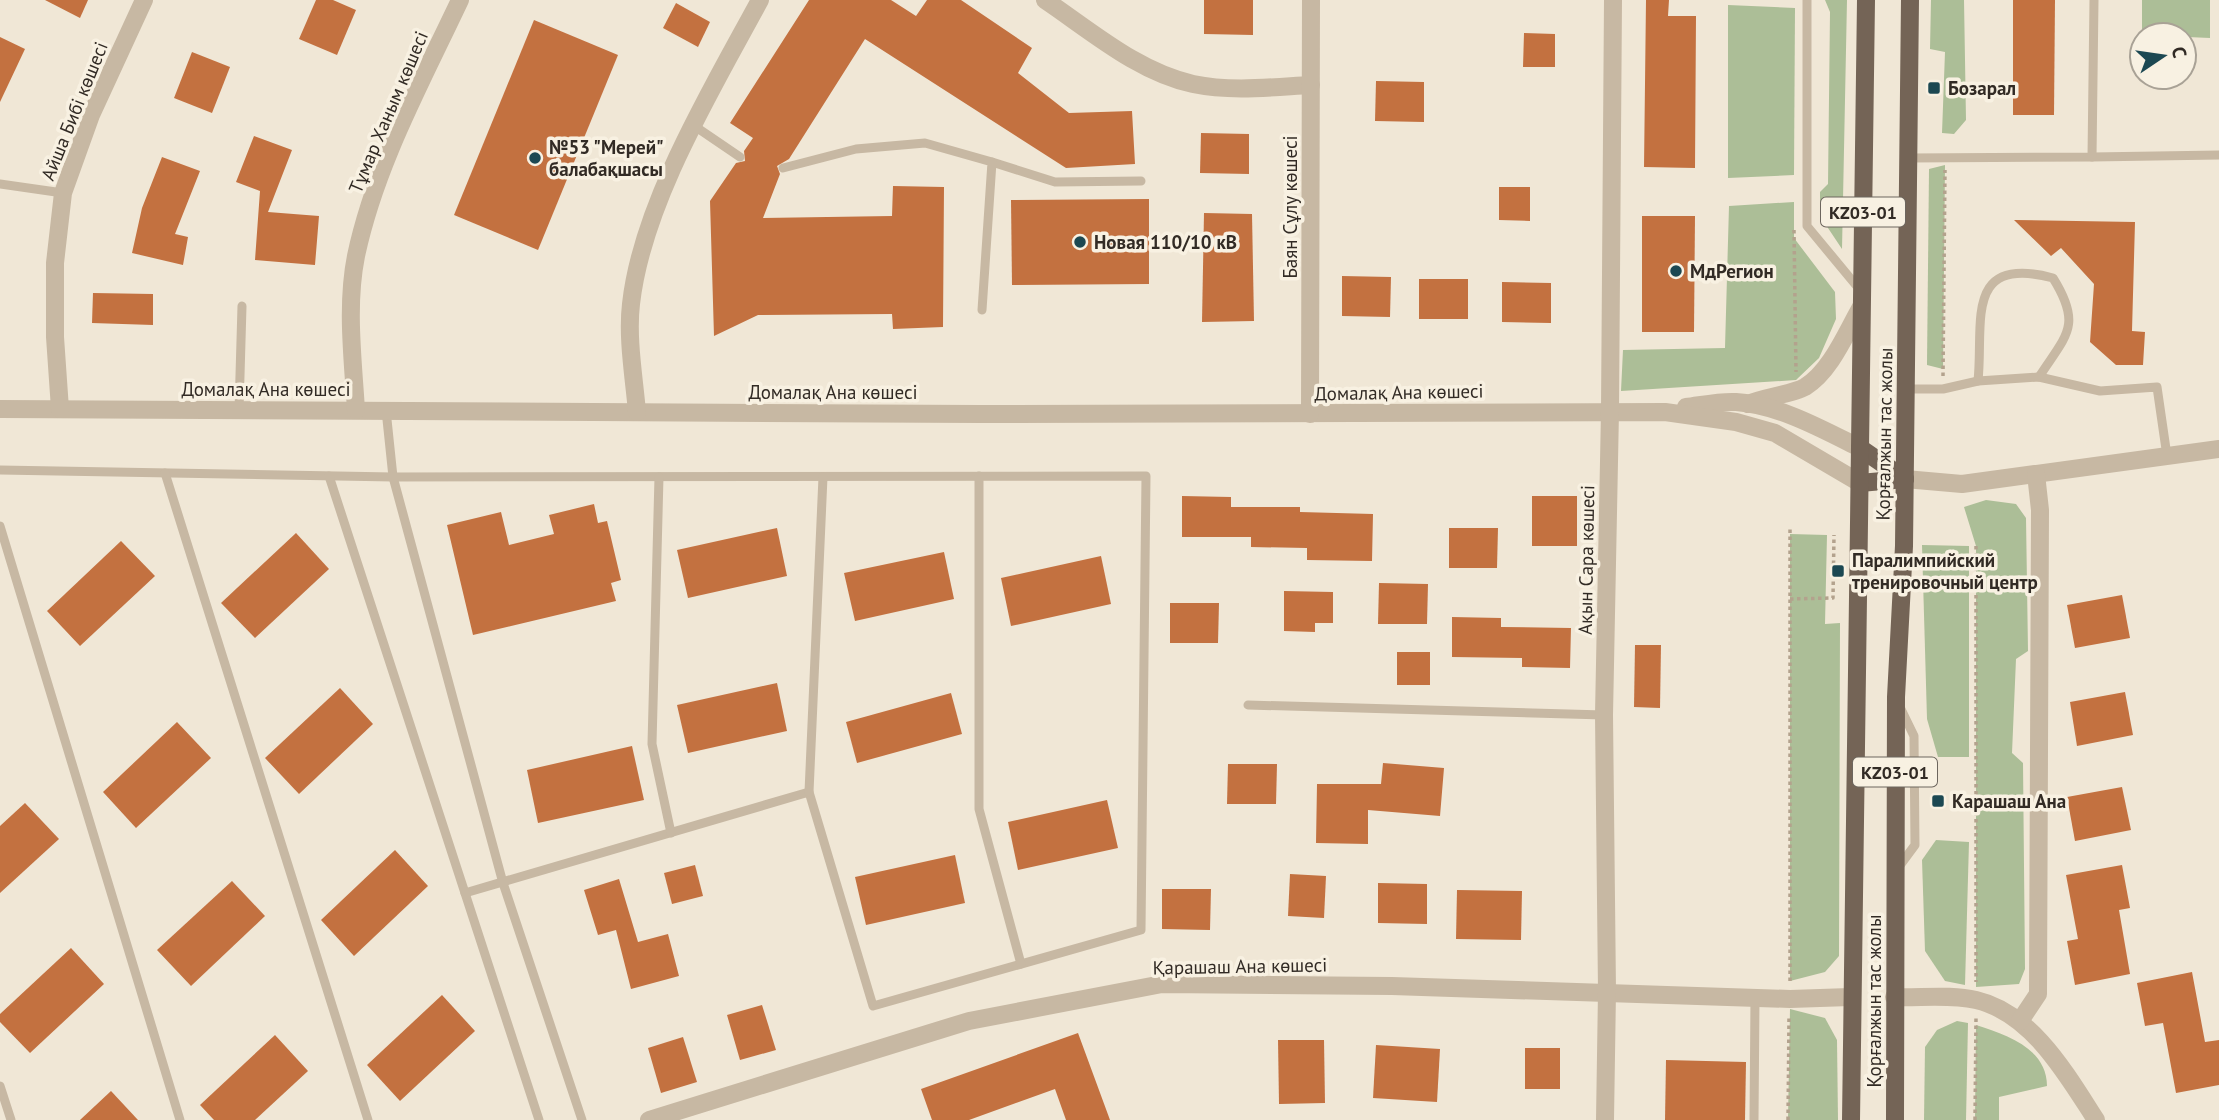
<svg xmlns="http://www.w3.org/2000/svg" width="2219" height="1120" viewBox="0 0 2219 1120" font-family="'PT Sans',sans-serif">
<rect width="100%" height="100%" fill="#f0e7d6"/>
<g fill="#acbe97">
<path d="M1825,0h22l-5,249 -22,-33v-24l8,-8 2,-172z"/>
<path d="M1931,0h33l2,120 -12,14 -12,-1 3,-81 -15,-3z"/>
<path d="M2142,0h68v38l-68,-3z"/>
<path d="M1728,5l67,3 -1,167 -66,3z"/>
<path d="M1945,165l-2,204 -16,-4 2,-196z"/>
<path d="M1794,202v36l41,54 1,27 -17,39 -23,22 -175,11 2,-41 102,-2 4,-142z"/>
<path d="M1986,500l30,4 10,14 2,133 -12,8 -4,94 11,10 2,206 -6,15 -43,3v-441l-12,-39z"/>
<path d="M1790,534l37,1 -2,89 15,-1 -1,333 -14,16 -35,9z"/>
<path d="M1922,545l47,1v211h-31l-11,-38z"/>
<path d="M1936,840l33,2 -4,143 -20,-4 -20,-30 -3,-91z"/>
<path d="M1790,1009l35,9 12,22 1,80h-50z"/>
<path d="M1957,1021l11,2 -2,97h-42l1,-73 12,-17z"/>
<path d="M1976,1025c32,10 71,24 71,61l-48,11v23h-24z"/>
</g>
<g fill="#c37140">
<path d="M45,0h43l-8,18z"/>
<path d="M316,0h17l23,10 -19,45 -38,-16z"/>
<path d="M809,0h82l25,16 11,-16h34l71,48 -14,25 51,40 63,-2 3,53 -69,4 -201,-129 -76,120 -12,7 3,8 -17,44 129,-2 1,-30 51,1 -1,140 -50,2 -1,-15 -134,1 -44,21 -4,-135 26,-38 9,-2 -1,-10 9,-13 -23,-15z"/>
<path d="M1204,0h49v35l-49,-1z"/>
<path d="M1646,0h23l-1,16h28l-1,152 -51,-1z"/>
<path d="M2013,0h42l-1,115h-41z"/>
<path d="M676,3l34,19 -12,25 -35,-19z"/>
<path d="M534,20l84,35 -80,195 -84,-35z"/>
<path d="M1524,33l31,1v33h-32z"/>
<path d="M0,37l25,12 -25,53z"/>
<path d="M192,52l38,15 -18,46 -38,-15z"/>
<path d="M1376,81l48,1v40l-49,-1z"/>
<path d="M1201,133l48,1v40l-49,-1z"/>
<path d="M254,136l38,14 -24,62 51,4 -4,49 -60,-5 5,-69 -24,-9z"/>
<path d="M162,157l38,14 -25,63 13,3 -5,28 -51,-12 10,-45z"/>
<path d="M1499,187h31v34l-31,-1z"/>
<path d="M1149,199v85l-137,1 -1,-85z"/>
<path d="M1204,213l48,1 2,107 -52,1z"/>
<path d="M1642,216h53l-1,116h-52z"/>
<path d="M2014,220l121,2 -3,109 13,1 -2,33h-27l-26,-23 4,-58 -33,-36 -10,8z"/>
<path d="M1342,276l49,1 -1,40 -48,-1z"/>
<rect x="1419" y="279" width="49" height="40"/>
<path d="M1502,282l49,1v40l-49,-1z"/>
<path d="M93,293l60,1v31l-61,-2z"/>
<path d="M1182,496l49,1v10h69v5l73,2 -1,47 -65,-1v-12l-56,-1v-10h-69z"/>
<rect x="1532" y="496" width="45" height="50"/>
<path d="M594,504l4,19 9,-2 14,59 -10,3 5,18 -143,34 -26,-110 54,-13 8,33 45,-11 -5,-19z"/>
<path d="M777,528l10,48 -99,22 -11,-48z"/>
<path d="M1449,528h49l-1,40h-48z"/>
<path d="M296,533l33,36 -74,69 -34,-35z"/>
<path d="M121,541l34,35 -75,70 -33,-35z"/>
<path d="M944,552l10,47 -99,22 -11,-48z"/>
<path d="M1101,556l10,48 -100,22 -10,-48z"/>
<path d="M1379,583l49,1 -1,40h-49z"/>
<path d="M1284,591l49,1v31h-18v9l-31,-1z"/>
<path d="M2122,595l8,43 -55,10 -8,-43z"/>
<path d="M1170,603h49l-1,40h-48z"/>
<path d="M1452,617l49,1v9l70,1 -1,40 -48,-1v-9l-70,-1z"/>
<path d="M1635,645h26l-1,63 -26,-1z"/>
<rect x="1397" y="652" width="33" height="33"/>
<path d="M777,683l10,48 -99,22 -11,-48z"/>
<path d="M340,688l33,36 -74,70 -34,-36z"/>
<path d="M2125,692l8,43 -56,11 -7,-44z"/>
<path d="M951,693l11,41 -105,29 -11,-41z"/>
<path d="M177,722l34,36 -75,70 -33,-36z"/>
<path d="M632,746l12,54 -106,23 -11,-53z"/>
<path d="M1383,763l61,5 -4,48 -72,-6v34l-52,-1 1,-59h64z"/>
<path d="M1228,764h49l-1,40h-49z"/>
<path d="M2122,787l9,43 -56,11 -8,-44z"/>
<path d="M1107,800l11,48 -100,22 -10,-48z"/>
<path d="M25,803l34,36 -59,54v-67z"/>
<path d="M395,850l33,36 -74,70 -33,-36z"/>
<path d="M955,855l10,48 -99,22 -11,-48z"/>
<path d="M695,865l8,31 -31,8 -8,-31z"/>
<path d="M2122,865l8,43 -11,2 11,64 -55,11 -8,-44 11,-2 -12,-64z"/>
<path d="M1290,874l36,2 -2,42 -36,-2z"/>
<path d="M619,879l19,63 30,-8 11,42 -48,13 -15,-59 -18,5 -14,-45z"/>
<path d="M232,881l33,35 -74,70 -34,-36z"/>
<path d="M1378,883l49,1v40l-49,-1z"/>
<path d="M1162,889h49l-1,41 -48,-1z"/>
<path d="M1457,890l65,1 -1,49 -65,-1z"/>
<path d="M71,948l33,36 -74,69 -30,-31v-8z"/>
<path d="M2192,972l13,70 14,-2v45l-43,8 -13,-70 -18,3 -8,-43z"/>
<path d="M442,995l33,36 -75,70 -33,-36z"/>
<path d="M762,1005l14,45 -36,10 -13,-45z"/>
<path d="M1078,1033l32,87h-44l-11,-31 -86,31h-37l-11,-31z"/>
<path d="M275,1035l33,36 -53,49h-41l-14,-15z"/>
<path d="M683,1037l14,45 -36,11 -13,-45z"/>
<path d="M1278,1040h46l1,63 -46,1z"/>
<path d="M1376,1045l64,4 -3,53 -64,-4z"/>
<rect x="1525" y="1048" width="35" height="41"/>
<path d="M1666,1060l80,2 -1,58h-80z"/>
<path d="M111,1091l27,29h-58z"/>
</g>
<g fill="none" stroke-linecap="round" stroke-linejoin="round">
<g stroke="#b3a28d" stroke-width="3.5" stroke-dasharray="3.5 3.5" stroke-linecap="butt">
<path d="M1794,230l2,142"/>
<path d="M1943,376l2,-206"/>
<path d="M1976,546v436"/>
<path d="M1790,599l43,-1 1,-63"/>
<path d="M1790,981v-453"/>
<path d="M1788,1120l1,-103"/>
<path d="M1975,1120l1,-102"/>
</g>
<g stroke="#c7b8a3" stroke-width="9">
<path d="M1807,0v226l53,64"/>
<path d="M693,125l47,32"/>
<path d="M2092,157l127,-2"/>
<path d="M1909,158l183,-1 2,-157"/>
<path d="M992,162l63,20 86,-1"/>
<path d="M783,168l73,-19 69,-6 67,19 -10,148"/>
<path d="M0,184l63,9"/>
<path d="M1978,381c6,-57 -15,-127 75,-103 30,48 13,57 -14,99"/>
<path d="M1906,389h37l35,-8 61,-4 61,14 57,-4 10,69"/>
<path d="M239,410l3,-104"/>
<path d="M386,410l7,67 110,406 79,237"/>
<path d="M0,470l393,7 753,-1 -5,454 -268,76 -64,-214 -344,101"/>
<path d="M165,473l203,647"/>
<path d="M329,476l210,644"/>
<path d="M979,476v333l42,155"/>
<path d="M659,477l-7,267 19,89"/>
<path d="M0,526l180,594"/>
<path d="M1248,705l356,10"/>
<path d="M809,792l14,-315"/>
<path d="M1898,868l17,-23 -1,-109 -15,-31"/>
<path d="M0,1086l11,34"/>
<path d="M1754,1120l1,-122"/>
</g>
<g stroke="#c7b8a3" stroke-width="18">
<path d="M1045,0c46,31 93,72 148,84 38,8 80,3 118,1"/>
<path d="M1748,404c16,-7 45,-10 57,-17 26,-16 41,-54 56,-80"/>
<path d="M1686,407c16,-2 34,-6 50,-5 43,3 86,27 124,46"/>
<path d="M0,409l979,5 686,-2 71,10 39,11 85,50"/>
<path d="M60,409l-5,-72v-74l8,-70 28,-78 53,-115"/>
<path d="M356,410c-3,-50 -10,-104 0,-154 19,-90 65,-173 104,-256"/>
<path d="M637,412c-3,-35 -10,-74 -6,-108 11,-100 81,-215 129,-304"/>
<path d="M1310,414l1,-414"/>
<path d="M1905,479l57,5 257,-35"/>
<path d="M1894,997c26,1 57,-3 82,3 56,13 91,75 120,120"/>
<path d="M2020,1021l18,-27 2,-484 -4,-36"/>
<path d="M649,1120l320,-99 193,-37 230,2 398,13 60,-2"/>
<path d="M1605,1120l2,-129 -3,-276 6,-304 3,-411"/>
</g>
<g stroke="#746456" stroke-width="18">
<path d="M1860,448l45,31"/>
<path d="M1860,483l45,-4"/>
<path d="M1851,1120l15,-1120"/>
<path d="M1895,1120l1,-423 8,-151 6,-546"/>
</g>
</g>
<g fill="#1c4852" stroke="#f8f1e2" stroke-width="2.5">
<rect x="1927" y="81" width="14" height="14" rx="3.5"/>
<circle cx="535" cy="158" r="7"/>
<circle cx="1080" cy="242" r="7"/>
<circle cx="1676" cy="271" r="7"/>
<rect x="1831" y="564" width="14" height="14" rx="3.5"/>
<rect x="1931" y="794" width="14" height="14" rx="3.5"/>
</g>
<g text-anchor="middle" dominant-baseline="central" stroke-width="7" stroke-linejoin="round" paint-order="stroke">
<g fill="#f8f1e2" stroke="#6d665e" stroke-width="2">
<rect x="1821" y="197.5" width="84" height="29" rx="5"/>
<rect x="1853" y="757.5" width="84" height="29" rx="5"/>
</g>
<g font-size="18" font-weight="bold" fill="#322b25">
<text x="1863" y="212">KZ03-01</text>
<text x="1895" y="772">KZ03-01</text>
</g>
<g font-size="19" font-weight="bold" fill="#322b25" stroke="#f8f1e2" text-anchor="start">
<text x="1948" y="88">Бозарал</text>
<text x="549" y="147">№53 "Мерей"<tspan x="549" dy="22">балабақшасы</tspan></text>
<text x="1094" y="242">Новая 110/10 кВ</text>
<text x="1690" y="271">МдРегион</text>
<text x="1852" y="560">Паралимпийский<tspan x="1852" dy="22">тренировочный центр</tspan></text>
<text x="1952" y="801">Карашаш Ана</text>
</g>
<g font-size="19" fill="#322b25" stroke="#f8f1e2">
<text transform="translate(74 111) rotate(-68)">Айша Бибі көшесі</text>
<text transform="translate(388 112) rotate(-67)">Тұмар Ханым көшесі</text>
<text transform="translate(1290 207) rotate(-90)">Баян Сұлу көшесі</text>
<text x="266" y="389">Домалақ Ана көшесі</text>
<text x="833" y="392">Домалақ Ана көшесі</text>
<text transform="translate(1399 392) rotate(-1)">Домалақ Ана көшесі</text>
<text transform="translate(1884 434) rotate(-89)">Қорғалжын тас жолы</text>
<text transform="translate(1586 560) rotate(-89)">Ақын Сара көшесі</text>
<text transform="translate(1240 966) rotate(-1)">Қарашаш Ана көшесі</text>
<text transform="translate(1874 1001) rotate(-90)">Қорғалжын тас жолы</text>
</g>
</g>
<g transform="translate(2163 56) rotate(77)"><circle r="33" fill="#f8f1e2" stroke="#a9a296" stroke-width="2"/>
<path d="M0-5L12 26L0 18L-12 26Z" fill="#1c4852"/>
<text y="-10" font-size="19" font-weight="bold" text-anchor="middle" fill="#322b25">С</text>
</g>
</svg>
